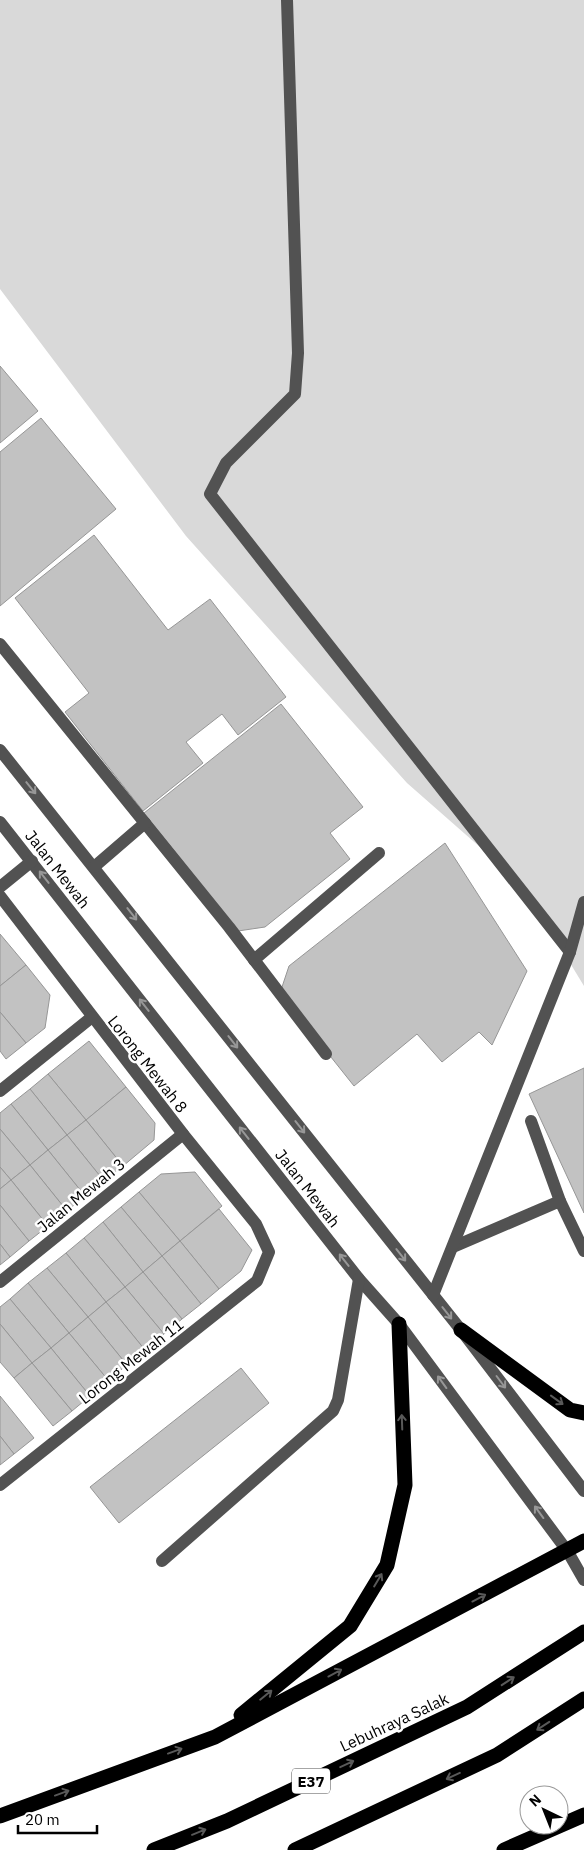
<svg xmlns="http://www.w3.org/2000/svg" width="584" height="1850" viewBox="0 0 584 1850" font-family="'IBM Plex Sans',sans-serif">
<rect width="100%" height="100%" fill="#fff"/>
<path fill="#d9d9d9" d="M0,0h584v986l-62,-102 -115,-101 -221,-247 -186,-247z"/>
<g fill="#c2c2c2" stroke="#969696">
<path d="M0,366l38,45 -38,32z"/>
<path d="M41,418l75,91 -116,97v-154z"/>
<path d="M94,535l74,95 42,-31 76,98 -48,38 -16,-21 -36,28 17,21 -60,48 -78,-99 24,-19 -74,-95z"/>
<path d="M281,704l82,103 -33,26 20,26 -85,68 -27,4 -94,-118z"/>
<path d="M445,843l82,128 -35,74 -13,-13 -37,30 -25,-28 -63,52 -74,-93 9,-27z"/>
<path d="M0,934l26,31 -26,21z"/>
<path d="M26,965l24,30 -5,33 -19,15 -26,-31v-26z"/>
<path d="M0,1012l26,31 -20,16 -6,-8z"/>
<path d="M89,1041l37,46 -40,33 -38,-46z"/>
<path d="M584,1068v145l-55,-119z"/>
<path d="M48,1074l38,46 -19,15 -37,-46z"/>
<path d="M126,1087l29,36 -1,17 -31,26 -37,-46z"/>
<path d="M30,1089l37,46 -19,15 -37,-46z"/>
<path d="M11,1104l37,46 -18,15 -30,-36v-16z"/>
<path d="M86,1120l37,46 -19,15 -37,-46z"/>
<path d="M0,1129l30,36 -19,15 -11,-13z"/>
<path d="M67,1135l37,46 -19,15 -37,-46z"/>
<path d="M48,1150l37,46 -18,15 -37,-46z"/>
<path d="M30,1165l37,46 -19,15 -37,-46z"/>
<path d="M0,1167l11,13 -11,9z"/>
<path d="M195,1172l27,34 -42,35 -41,-49 22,-18z"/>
<path d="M11,1180l37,46 -19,15 -29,-36v-16z"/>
<path d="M139,1192l41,49 -18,15 -41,-49z"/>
<path d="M0,1205l29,36 -19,16 -10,-13z"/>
<path d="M121,1207l41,49 -19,16 -40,-50z"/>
<path d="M219,1209l33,41 -11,21 -22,18 -39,-48z"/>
<path d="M103,1222l40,50 -18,15 -41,-49z"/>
<path d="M84,1238l41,49 -19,15 -40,-49z"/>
<path d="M180,1241l39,48 -18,15 -39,-48z"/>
<path d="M0,1244l10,13 -10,8z"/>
<path d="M66,1253l40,49 -18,15 -41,-49z"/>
<path d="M162,1256l39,48 -19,15 -39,-47z"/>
<path d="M47,1268l41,49 -19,16 -41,-50z"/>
<path d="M143,1272l39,47 -18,15 -39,-47z"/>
<path d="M28,1283l41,50 -18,15 -41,-49z"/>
<path d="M125,1287l39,47 -19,16 -39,-48z"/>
<path d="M10,1299l41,49 -19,15 -32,-39v-17z"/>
<path d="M106,1302l39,48 -18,15 -39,-48z"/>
<path d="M88,1317l39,48 -19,15 -39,-47z"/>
<path d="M0,1324l32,39 -18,15 -14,-16z"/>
<path d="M69,1333l39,47 -18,16 -39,-48z"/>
<path d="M51,1348l39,48 -18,15 -40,-48z"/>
<path d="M32,1363l40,48 -19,15 -39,-48z"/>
<path d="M241,1368l28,35 -150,120 -29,-36z"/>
<path d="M0,1396l34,42 -20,16 -14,-18z"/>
<path d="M0,1436l14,18 -14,11z"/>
</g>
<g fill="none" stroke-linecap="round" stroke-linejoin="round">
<g stroke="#525252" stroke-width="12">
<path d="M287,0l11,353 -3,41 -69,69 -16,31 360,458"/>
<path d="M0,644l229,283 97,127"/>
<path d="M0,750l461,580 123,161"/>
<path d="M0,822l359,457 40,45 169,228 16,28"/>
<path d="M94,867l51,-44"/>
<path d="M0,887l32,-26"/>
<path d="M0,896l183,238 73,90 13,28 -12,29 -257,204"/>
<path d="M254,960l125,-107"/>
<path d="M0,1091l92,-74"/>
<path d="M531,1121l29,80"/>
<path d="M453,1247l107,-46 24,50"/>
<path d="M0,1282l183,-148"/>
<path d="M433,1295l137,-343 14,-50"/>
<path d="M162,1561l171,-150 5,-11 21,-121"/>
</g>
<g stroke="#000" stroke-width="15">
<path d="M461,1330l109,80 14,3"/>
<path d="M241,1715l109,-89 37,-61 18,-80 -6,-161"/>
<path d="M0,1816l215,-79 369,-196"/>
<path d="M154,1850l73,-29 240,-114 117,-75"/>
<path d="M295,1850l202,-95 87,-56"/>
<path d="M504,1850l80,-35"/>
</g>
</g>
<defs><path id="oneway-shaft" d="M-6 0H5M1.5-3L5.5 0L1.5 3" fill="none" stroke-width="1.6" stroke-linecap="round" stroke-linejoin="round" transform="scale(1.25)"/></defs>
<g stroke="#979797">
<use href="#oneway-shaft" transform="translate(31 788) rotate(51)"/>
<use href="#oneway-shaft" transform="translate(44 877) rotate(-128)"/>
<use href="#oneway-shaft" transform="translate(132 914) rotate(52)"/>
<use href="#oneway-shaft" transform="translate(144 1005) rotate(-128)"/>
<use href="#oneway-shaft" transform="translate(233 1042) rotate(52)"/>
<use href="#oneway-shaft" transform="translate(300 1127) rotate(52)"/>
<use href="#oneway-shaft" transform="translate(244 1133) rotate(-128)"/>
<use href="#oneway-shaft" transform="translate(401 1255) rotate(52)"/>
<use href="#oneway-shaft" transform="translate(344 1260) rotate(-128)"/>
<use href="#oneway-shaft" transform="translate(447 1313) rotate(52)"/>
<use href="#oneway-shaft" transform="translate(442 1382) rotate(-126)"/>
<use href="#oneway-shaft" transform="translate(501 1382) rotate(53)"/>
<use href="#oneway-shaft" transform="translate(539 1512) rotate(-126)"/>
</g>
<g stroke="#595959">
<use href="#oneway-shaft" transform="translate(557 1400) rotate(36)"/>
<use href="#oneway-shaft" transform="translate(402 1422) rotate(-92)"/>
<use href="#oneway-shaft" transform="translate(378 1580) rotate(-59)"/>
<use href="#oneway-shaft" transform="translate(479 1598) rotate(-28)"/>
<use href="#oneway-shaft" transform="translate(335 1673) rotate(-28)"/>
<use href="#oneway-shaft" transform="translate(508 1681) rotate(-33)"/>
<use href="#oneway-shaft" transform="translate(266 1695) rotate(-39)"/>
<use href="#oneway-shaft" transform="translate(543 1726) rotate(147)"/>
<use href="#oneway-shaft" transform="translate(175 1751) rotate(-20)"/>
<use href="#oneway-shaft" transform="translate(347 1764) rotate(-25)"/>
<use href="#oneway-shaft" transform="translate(453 1776) rotate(155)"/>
<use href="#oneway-shaft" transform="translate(62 1793) rotate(-20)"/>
<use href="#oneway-shaft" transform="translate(199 1832) rotate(-22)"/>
</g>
<g text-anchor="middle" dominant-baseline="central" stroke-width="5" stroke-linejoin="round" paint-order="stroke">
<rect fill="#fff" stroke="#4c4c4c" stroke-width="1" x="292" y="1768.5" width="38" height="25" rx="4"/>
<g font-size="15" font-weight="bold" fill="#000">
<text x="311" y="1781">E37</text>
</g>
<g font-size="16" fill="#000" stroke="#fff">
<text transform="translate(58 869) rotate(52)">Jalan Mewah</text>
<text transform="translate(148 1064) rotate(52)">Lorong Mewah 8</text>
<text transform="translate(308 1188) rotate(52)">Jalan Mewah</text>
<text transform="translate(81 1195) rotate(-39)">Jalan Mewah 3</text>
<text transform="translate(131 1361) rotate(-38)">Lorong Mewah 11</text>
<text transform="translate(394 1722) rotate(-25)">Lebuhraya Salak</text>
</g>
</g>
<g transform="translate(544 1810) rotate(317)"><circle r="24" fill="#ffffff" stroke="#999999"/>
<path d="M0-4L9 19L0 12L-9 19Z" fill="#000000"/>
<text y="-8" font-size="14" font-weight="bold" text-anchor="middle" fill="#000000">N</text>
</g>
<path d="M18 1825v8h79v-8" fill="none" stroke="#000000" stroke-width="2.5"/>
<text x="25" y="1825" font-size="15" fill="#000000" stroke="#ffffff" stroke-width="4" paint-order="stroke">20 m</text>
</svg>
